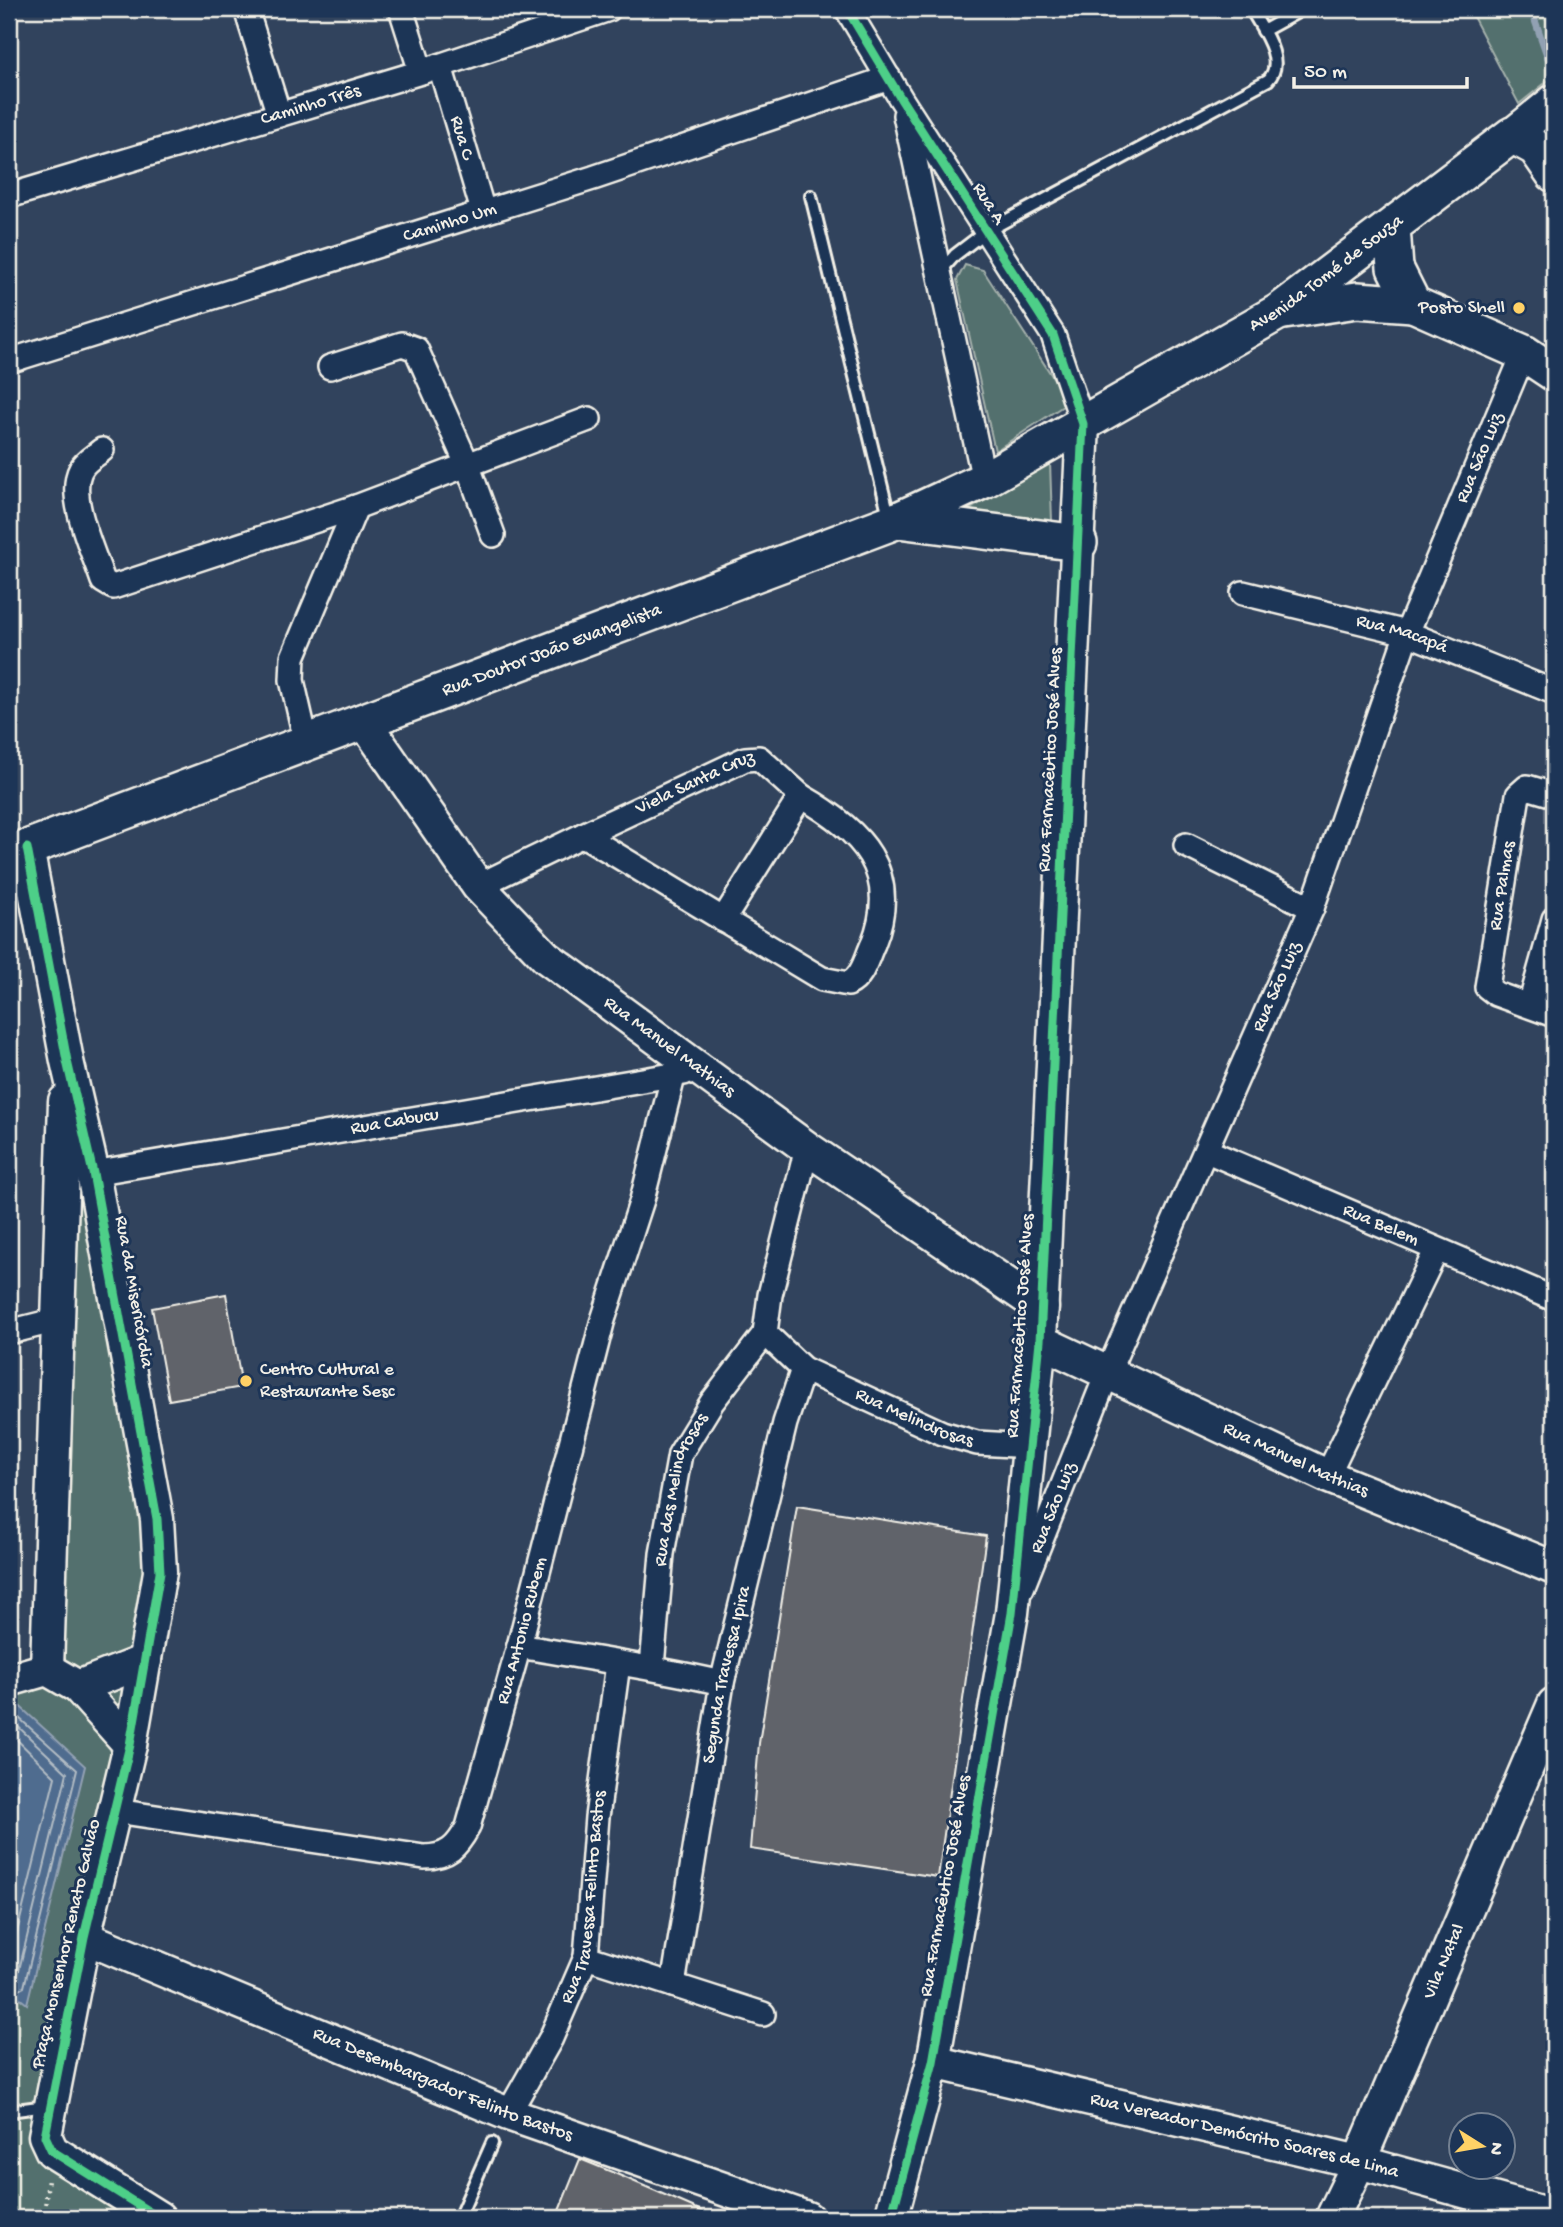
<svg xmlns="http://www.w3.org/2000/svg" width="1563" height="2227" viewBox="0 0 1563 2227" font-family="'Gochi Hand',sans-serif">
<rect width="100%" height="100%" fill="#31435d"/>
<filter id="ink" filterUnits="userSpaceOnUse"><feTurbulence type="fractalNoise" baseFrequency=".0143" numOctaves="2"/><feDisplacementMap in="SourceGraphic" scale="14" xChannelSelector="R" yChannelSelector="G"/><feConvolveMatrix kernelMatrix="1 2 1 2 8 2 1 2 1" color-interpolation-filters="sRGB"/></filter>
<g filter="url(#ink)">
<g fill="#53706e" stroke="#a4b0ab" stroke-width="2">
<path d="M1469,9h85v67l-35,28z"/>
<path d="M965,265l18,5 86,132 -74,49 -38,-171z"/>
<path d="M1050,462l2,60 -90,-8z"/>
<path d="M67,1061l90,458 -34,227 -79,388 112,84h-147v-532l42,-13z"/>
</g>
<path fill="#506c8f" stroke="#92a1b3" stroke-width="2" d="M13,1700l72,66 -58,238 -18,-14v-283z"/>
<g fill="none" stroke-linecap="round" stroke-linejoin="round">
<g stroke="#b2bcc4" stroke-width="2">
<path d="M9,1709l68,61 -53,217 -4,2 -11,-4"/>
<path d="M9,1718l58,55 -49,201 -9,2"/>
<path d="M9,1732l46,45 -46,188"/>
</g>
<path stroke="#92a1b3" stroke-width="7" d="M1531,9l17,49"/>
</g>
<g fill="#60636a" stroke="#f4f1e8" stroke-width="2">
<path d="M226,1294l16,93 -73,13 -17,-92z"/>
<path d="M797,1506l189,30 -48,341 -188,-28 9,-106z"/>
<path d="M580,2159l32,13 106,46h-162z"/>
</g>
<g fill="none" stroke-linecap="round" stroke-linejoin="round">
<defs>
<g id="lane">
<path d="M1263,31l40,-22"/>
<path d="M811,196l79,324"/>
<path d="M939,273l16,-18 30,-23 283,-152c19,-19 -7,-52 -17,-71"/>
<path d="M9,2111l37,-5"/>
<path d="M459,2218l33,-75"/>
</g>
<g id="street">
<path d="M246,9l33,106"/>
<path d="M401,9l20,63"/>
<path d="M847,9l54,90 152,236 30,89"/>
<path id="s1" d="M440,66l43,145"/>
<path d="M905,115l79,365"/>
<path id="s2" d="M9,196l412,-124 188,-63"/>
<path id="s3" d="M9,361l584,-183 296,-100"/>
<path d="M330,367l72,-23 14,5 51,115 26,71"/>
<path d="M102,450c-7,6 -17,11 -21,19 -15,27 13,84 22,112l10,6 243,-80 233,-88"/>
<path id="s4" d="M1243,593l164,40 147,59"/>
<path d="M306,741l-14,-61 1,-23 63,-150"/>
<path d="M1554,795l-27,-8 -9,8 -31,192 9,7 58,21"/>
<path id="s5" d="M583,835l162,-76 14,-1 42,38 -78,124"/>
<path d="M1186,845l126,63"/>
<path d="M478,886l105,-51 239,144 26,5c15,-7 18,-25 25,-40 29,-73 -12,-114 -72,-148"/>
<path d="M1530,1005l24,-86"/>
<path id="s6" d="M807,1148l-37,147 -5,38 38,36 139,64 35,10 53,3"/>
<path id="s7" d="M1207,1151l347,148"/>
<path id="s8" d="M93,1173l591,-100"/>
<path d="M9,1332l48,-12"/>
<path d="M1327,1476l109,-225"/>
<path id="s9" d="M1022,1588l85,-214 205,-466 95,-275 117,-280"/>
<path d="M519,1646c68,12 136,21 203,37"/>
<path id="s10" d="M652,1666l10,-112 18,-100 32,-52 53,-69"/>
<path id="s11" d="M116,1811l308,46c24,0 33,-10 44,-30l51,-181 83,-323 40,-123 31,-123"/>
<path d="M586,1957l177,57"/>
<path id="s12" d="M673,1985l49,-302 63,-260 18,-54"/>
<path id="s13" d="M508,2114l43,-76 35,-81 11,-140 21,-153"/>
</g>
<g id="secondary">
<path d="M1512,135l42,-34"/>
<path id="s14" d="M363,720l115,166 68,71 261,191 235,160"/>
<path d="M27,848l40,213 26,112 64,346 3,53 -30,173 -46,192 -39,199 7,15 107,67"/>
<path id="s15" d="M1040,1341l287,135 227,92"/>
<path d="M47,1669l18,-568"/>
<path d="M9,1680l38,-11 31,18 52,58"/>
<path d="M78,1687l67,-26"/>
<path id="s16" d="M84,1937l424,177 299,104"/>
<path id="s17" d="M933,2062l426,100 195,54"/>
<path d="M891,2218l42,-156 79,-449 28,-272 43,-917"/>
<path id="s18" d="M1332,2218l27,-56 195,-458"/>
</g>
<g id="primary">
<path d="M1392,228l3,40 18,36 111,49 30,20"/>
<path d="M1284,311l73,-11 56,4"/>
<path d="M898,520l181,23"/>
<path id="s19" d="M9,851l18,-3 871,-328 86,-40 296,-169 232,-176 24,13 18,26"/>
</g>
</defs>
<use href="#lane" stroke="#f4f1e8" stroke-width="16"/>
<use href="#street" stroke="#f4f1e8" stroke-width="28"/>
<use href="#secondary" stroke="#f4f1e8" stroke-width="37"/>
<use href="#primary" stroke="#f4f1e8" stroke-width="40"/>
<path stroke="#f4f1e8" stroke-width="4.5" stroke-dasharray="2 5" stroke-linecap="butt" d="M44,2218l4,-39"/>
<use href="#lane" stroke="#1d3557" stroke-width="10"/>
<use href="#street" stroke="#1d3557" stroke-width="23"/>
<use href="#secondary" stroke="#1d3557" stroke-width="32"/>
<use href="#primary" stroke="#1d3557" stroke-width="35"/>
<defs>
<g id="cycleway">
<path d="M847,9l54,90 152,236 30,89 -43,917 -28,272 -79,449 -42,156"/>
<path d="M27,848l40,213 26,112 64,346 3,53 -30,173 -46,192 -39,199 7,15 107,67"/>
</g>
</defs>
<use href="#cycleway" stroke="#1d3557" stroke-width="13"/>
<use href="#cycleway" stroke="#4dcf88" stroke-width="9"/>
</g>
</g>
<g fill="#ffd166" stroke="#1d3557" stroke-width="2.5">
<circle cx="1519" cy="308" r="7"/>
<circle cx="246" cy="1381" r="7"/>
</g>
<g text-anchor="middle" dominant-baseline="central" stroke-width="6" stroke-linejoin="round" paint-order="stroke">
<g font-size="19" fill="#f4f1e8" stroke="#1d3557">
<text stroke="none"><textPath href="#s2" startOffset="315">Caminho Três</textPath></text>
<text stroke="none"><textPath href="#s1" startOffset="75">Rua C</textPath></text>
<text transform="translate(988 204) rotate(58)">Rua A</text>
<text stroke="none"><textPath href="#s3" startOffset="462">Caminho Um</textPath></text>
<text stroke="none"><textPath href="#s19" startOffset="1444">Avenida Tomé de Souza</textPath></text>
<text stroke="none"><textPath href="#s9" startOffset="1220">Rua São Luiz</textPath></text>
<text stroke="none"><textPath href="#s4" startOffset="164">Rua Macapá</textPath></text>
<text stroke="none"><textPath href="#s19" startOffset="579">Rua Doutor João Evangelista</textPath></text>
<text transform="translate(1051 760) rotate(-87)">Rua Farmacêutico José Alves</text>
<text stroke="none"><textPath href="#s5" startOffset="124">Viela Santa Cruz</textPath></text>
<text transform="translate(1503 886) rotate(-81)">Rua Palmas</text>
<text stroke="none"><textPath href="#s9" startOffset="653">Rua São Luiz</textPath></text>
<text stroke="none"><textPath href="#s14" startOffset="453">Rua Manuel Mathias</textPath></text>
<text stroke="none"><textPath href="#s8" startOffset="306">Rua Cabucu</textPath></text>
<text stroke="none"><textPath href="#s7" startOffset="189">Rua Belem</textPath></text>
<text transform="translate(133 1292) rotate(80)">Rua da Misericórdia</text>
<text transform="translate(1021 1326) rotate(-86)">Rua Farmacêutico José Alves</text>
<text stroke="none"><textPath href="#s6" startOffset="364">Rua Melindrosas</textPath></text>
<text stroke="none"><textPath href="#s15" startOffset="282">Rua Manuel Mathias</textPath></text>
<text stroke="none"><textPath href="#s10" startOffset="180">Rua das Melindrosas</textPath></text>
<text stroke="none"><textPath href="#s9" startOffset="86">Rua São Luiz</textPath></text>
<text stroke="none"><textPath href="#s11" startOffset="572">Rua Antonio Rubem</textPath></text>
<text stroke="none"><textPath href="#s12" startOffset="315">Segunda Travessa Ipira</textPath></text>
<text transform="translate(946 1886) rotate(-80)">Rua Farmacêutico José Alves</text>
<text stroke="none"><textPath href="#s13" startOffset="234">Rua Travessa Felinto Bastos</textPath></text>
<text transform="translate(67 1944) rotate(-77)">Praça Monsenhor Renato Galvão</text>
<text stroke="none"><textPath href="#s18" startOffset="280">Vila Natal</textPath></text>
<text stroke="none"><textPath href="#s16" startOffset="388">Rua Desembargador Felinto Bastos</textPath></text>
<text stroke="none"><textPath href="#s17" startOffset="320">Rua Vereador Demócrito Soares de Lima</textPath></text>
</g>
<g font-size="19" fill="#f4f1e8" stroke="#1d3557" text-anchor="end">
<text x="1505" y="308">Posto Shell</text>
<text x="260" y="1370" text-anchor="start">Centro Cultural e<tspan x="260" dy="22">Restaurante Sesc</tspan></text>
</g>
</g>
<rect width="1563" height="2227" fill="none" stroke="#1d3557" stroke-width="35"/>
<rect x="18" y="18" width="1528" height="2192" fill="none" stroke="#f4f1e8" stroke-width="2.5" filter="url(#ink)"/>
<g transform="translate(1482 2146) rotate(101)"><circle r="33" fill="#1d3557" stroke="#738091" stroke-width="2"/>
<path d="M0-5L12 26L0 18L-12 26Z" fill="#ffd166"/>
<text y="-10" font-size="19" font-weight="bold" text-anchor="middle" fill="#f4f1e8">N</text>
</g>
<path d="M1294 77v10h173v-10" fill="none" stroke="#f4f1e8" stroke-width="3.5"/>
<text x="1304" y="77" font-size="21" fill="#f4f1e8" stroke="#1d3557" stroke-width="5" paint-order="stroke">50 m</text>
</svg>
